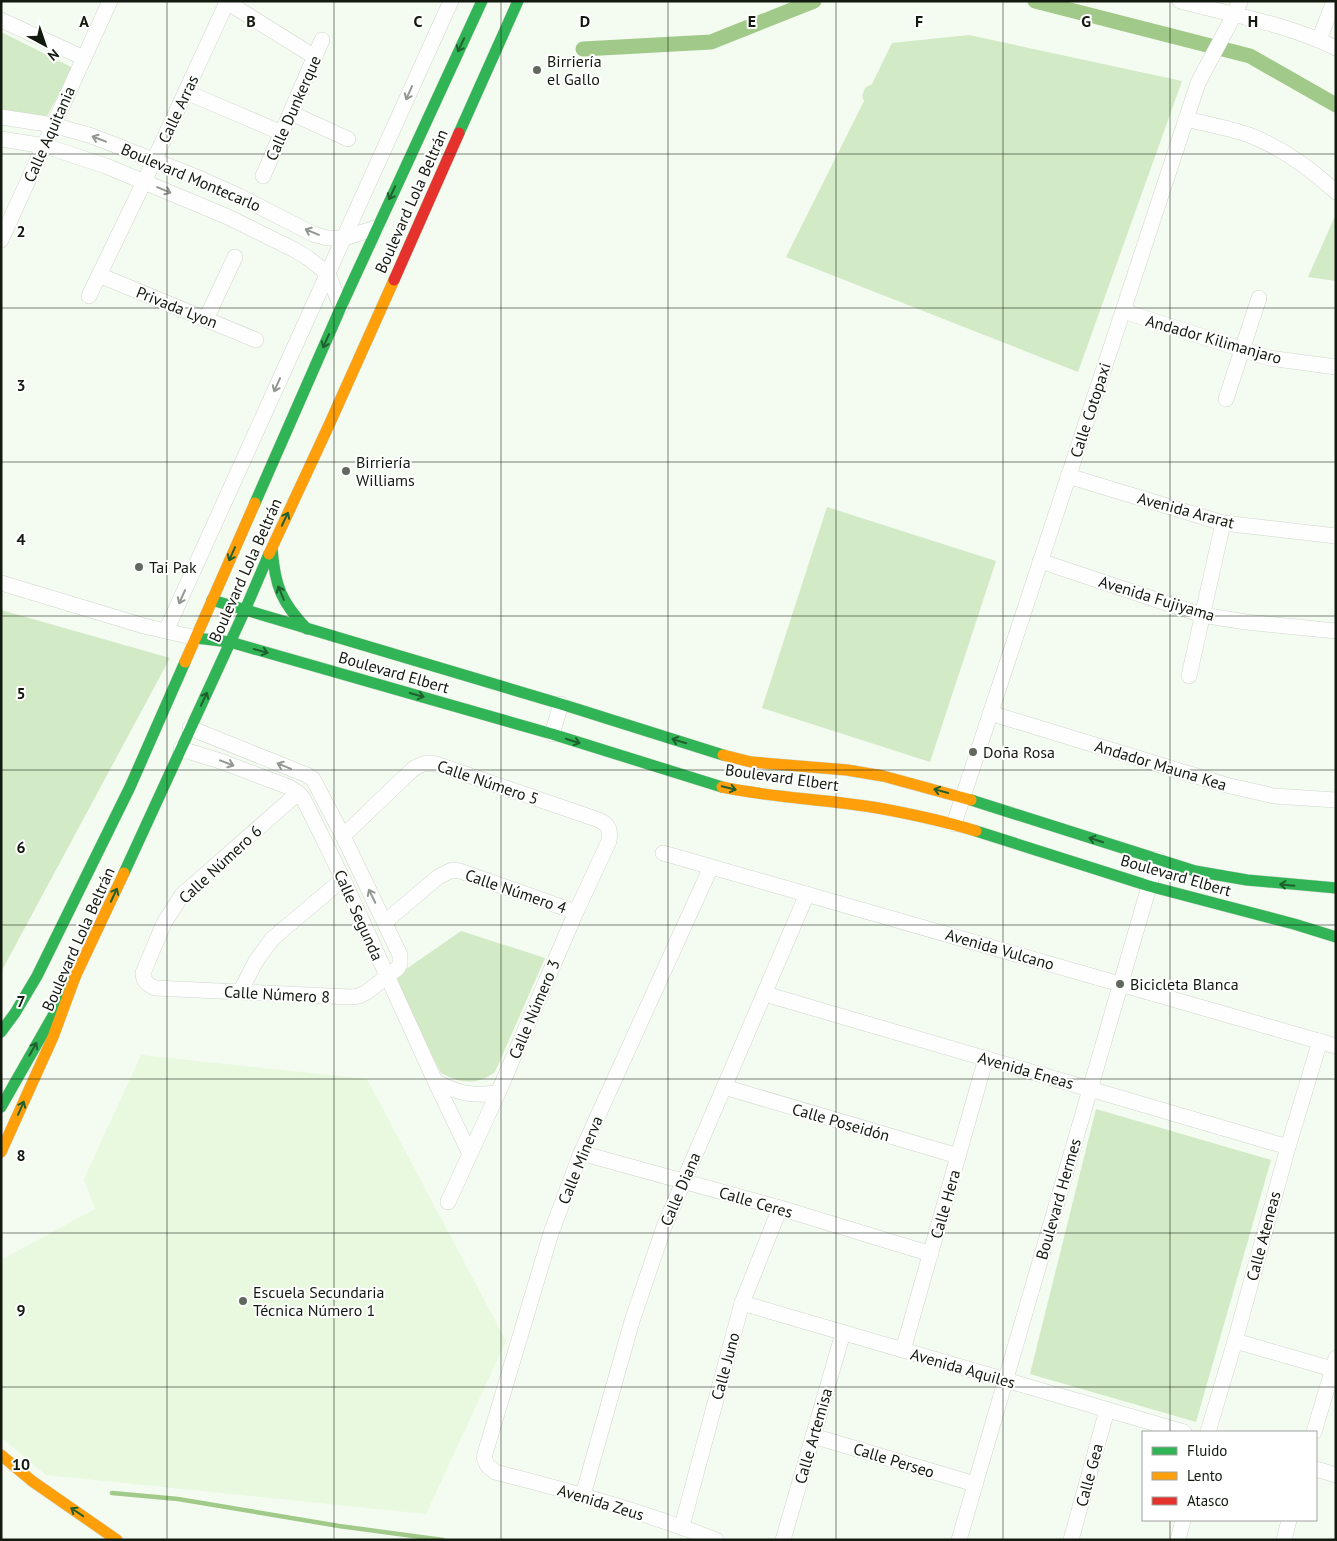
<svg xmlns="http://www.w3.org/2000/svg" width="1337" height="1541" viewBox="0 0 1337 1541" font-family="'PT Sans',sans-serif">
<rect width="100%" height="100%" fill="#f4fbf0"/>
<path fill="#e8f9e0" d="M141,1055l226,24 139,262 -80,173 -380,-39 -45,-38v-177l94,-51 -11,-30z"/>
<g fill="#d2eac5">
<path d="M1,32l72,36 -27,50 -45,-6z"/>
<path d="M969,35l213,46 -104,291 -292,-115 78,-156 -2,-5 3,-8 7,-4 20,-41z"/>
<path d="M1336,214v67l-28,-4z"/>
<path d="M827,507l169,54 -66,201 -168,-54z"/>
<path d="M1,610l169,48 -169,314z"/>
<path d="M461,931l84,27 -50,114c-19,14 -35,11 -54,1l-49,-94z"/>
<path d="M1096,1109l175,51 -75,262 -166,-48z"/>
</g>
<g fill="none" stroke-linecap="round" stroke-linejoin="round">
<path stroke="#a1c989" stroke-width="4.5" d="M112,1493l66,6 161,27 104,14"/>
<g stroke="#a1c989" stroke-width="15">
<path d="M1035,1l215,55 86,49"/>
<path d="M583,49l128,-7 103,-41"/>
</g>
<defs>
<g id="street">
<path d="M225,1l90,56"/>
<path d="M1180,1c52,14 108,23 156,47"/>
<path d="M1,20l83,38"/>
<path d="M1319,40l15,-39"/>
<path d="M186,92l96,41"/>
<path d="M291,113l57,26"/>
<path d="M1,117l52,8 39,11 107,42 40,18 74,38 14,4h17l32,-10"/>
<path d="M1186,119c20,5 43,9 63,16 31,12 62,34 87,57"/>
<path d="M1,139l44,7 61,20 122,51 65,32 15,9 20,16 13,33"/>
<path d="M263,176l59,-136"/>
<path d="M1,240l109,-239"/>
<path d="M99,275l157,65"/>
<path d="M89,296l55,-114 83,-180"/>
<path d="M1123,311l146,47 67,9"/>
<path d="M206,319l29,-62"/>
<path d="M1226,399l33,-101"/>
<path d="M1068,476l155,47 113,13"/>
<path d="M1040,561l162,54 44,7 90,9"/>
<path d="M1,583l143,43 52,12"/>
<path d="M166,631l285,-630"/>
<path d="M1189,676l34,-153"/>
<path d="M990,713l236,72 48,11 62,4"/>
<path d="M190,728l117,47 6,4 30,57 57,119v9l-2,4 -31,24 -8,4 -8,1 -196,-9c-8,-4 -12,-7 -12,-15l21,-50 18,-28 116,-102"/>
<path d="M552,734l9,-30"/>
<path d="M181,749l39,12 69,26 9,6 5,5 40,81 92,202 35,73"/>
<path d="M954,824l244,-741 36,-68 6,-14"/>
<path d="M343,836l69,-66c8,-6 14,-8 24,-6l163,56c10,5 12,10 10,21l-33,71 -78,181 -50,109"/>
<path d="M663,853l673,193"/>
<path d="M711,867l-130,286 -30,80 -67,224 3,8 8,7c75,19 149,40 221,68"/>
<path d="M385,922l53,-45 14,-7 8,1 116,41"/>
<path d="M240,992l16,-31 16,-22 71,-60"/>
<path d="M765,994l523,153"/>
<path d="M435,1081c24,13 36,15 63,12"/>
<path d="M724,1087l234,69"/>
<path d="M581,1153l199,55 151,46"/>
<path d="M742,1303l442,129"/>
<path d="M1235,1341l101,29"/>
<path d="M903,1350l83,-292"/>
<path d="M1208,1432l27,-91 53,-194 32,-106"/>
<path d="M1314,1432l22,-74"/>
<path d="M813,1436l162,48"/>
<path d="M1316,1469l20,6"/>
<path d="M583,1495l49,-174 32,-94 143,-333"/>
<path d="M682,1526l60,-223 38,-95"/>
<path d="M783,1540l60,-207"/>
<path d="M959,1540l198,-681"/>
<path d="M1071,1540l36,-130"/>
<path d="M1178,1540l5,-20"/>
<path d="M1284,1540l5,-20"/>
</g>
<g id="fast">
<path d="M459,133l59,-132"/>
<path d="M255,503l86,-196 141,-306"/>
<path d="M272,549c3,37 9,53 35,80"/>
<path d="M212,600l349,104 162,51"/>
<path d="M196,638l34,4 322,92 170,53"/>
<path d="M971,800l224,71 52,9 89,8"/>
<path d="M976,831l173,55 145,38 42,13"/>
<path d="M124,873l121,-263 24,-56"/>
<path d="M1,1032l14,-19 22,-37 93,-189 55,-125"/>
<path d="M1,1107l74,-130"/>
</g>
<g id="slow">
<path d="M269,554l60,-129 65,-145"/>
<path d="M185,662l70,-159"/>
<path d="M723,755l28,7 96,8 36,6 88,24"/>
<path d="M722,787c51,11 104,12 156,21 33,6 66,13 98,23"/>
<path d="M1,1152l52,-115 22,-60 49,-104"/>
<path d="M1,1455l31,26 85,59"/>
</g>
<path id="jam" d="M394,280l65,-147"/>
</defs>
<use href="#street" stroke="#d0d7cd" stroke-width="16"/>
<use href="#fast" stroke="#d0d7cd" stroke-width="12"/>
<use href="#slow" stroke="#d0d7cd" stroke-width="12"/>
<use href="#jam" stroke="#d0d7cd" stroke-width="12"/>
<use href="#street" stroke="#fdfefd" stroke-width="15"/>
<use href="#fast" stroke="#30b455" stroke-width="11"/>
<use href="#slow" stroke="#ff9f0a" stroke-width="11"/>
<use href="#jam" stroke="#e5322d" stroke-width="11"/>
</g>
<defs><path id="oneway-shaft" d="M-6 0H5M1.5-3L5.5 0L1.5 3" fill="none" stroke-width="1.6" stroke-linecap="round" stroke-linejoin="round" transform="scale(1.25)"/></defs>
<g stroke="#205f2e">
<use href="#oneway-shaft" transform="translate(461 45) rotate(115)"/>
<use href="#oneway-shaft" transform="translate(392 193) rotate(115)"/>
<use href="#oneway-shaft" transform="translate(326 341) rotate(114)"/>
<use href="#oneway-shaft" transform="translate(285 519) rotate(-65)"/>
<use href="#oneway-shaft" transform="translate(232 554) rotate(114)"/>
<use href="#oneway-shaft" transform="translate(281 593) rotate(-112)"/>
<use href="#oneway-shaft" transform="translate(261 651) rotate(16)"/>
<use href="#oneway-shaft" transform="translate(417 695) rotate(16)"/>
<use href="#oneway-shaft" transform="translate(204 699) rotate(-65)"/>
<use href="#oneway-shaft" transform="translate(573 741) rotate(18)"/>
<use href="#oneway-shaft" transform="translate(679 741) rotate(-163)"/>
<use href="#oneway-shaft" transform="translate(729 788) rotate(14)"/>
<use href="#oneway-shaft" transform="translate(941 791) rotate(-165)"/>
<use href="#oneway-shaft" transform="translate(1096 840) rotate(-162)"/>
<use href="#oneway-shaft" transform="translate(1287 885) rotate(-175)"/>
<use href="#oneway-shaft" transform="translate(114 895) rotate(-65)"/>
<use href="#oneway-shaft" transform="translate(33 1049) rotate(-61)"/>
<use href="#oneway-shaft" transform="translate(21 1108) rotate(-66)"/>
<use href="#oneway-shaft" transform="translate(77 1512) rotate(-146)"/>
</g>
<g stroke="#939791">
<use href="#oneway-shaft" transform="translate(409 93) rotate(114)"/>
<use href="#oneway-shaft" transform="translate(99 139) rotate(-159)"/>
<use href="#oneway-shaft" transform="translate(164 190) rotate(23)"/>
<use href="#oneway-shaft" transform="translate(312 232) rotate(-157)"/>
<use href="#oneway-shaft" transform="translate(277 385) rotate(114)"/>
<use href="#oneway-shaft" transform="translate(182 597) rotate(114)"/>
<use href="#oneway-shaft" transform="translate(227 763) rotate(21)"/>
<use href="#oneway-shaft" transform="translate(284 766) rotate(-158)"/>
<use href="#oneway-shaft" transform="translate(372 896) rotate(-116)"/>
</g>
<path fill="none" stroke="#12190e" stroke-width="1" stroke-opacity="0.55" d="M167,1v1539M334,1v1539M501,1v1539M668,1v1539M836,1v1539M1003,1v1539M1170,1v1431M1,154h1335M1,308h1335M1,462h1335M1,616h1335M1,770h1335M1,925h1335M1,1079h1335M1,1233h1335M1,1387h1335M1170,1520v20"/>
<g fill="#61685d" stroke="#fff" stroke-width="2">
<circle cx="537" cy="70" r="5"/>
<circle cx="346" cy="471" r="5"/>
<circle cx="139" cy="567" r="5"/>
<circle cx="973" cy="752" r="5"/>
<circle cx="1120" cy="984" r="5"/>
<circle cx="243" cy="1301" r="5"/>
</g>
<g text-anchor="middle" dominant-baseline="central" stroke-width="4" stroke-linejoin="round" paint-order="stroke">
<g font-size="16" fill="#12190e" stroke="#fff" text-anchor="start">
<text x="547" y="61">Birriería<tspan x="547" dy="18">el Gallo</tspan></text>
<text x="356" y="462">Birriería<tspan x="356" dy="18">Williams</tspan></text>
<text x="149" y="567">Tai Pak</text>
<text x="983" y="752">Doña Rosa</text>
<text x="1130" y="984">Bicicleta Blanca</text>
<text x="253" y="1292">Escuela Secundaria<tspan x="253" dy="18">Técnica Número 1</tspan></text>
</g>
<g font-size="16" fill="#12190e" stroke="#fff">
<text transform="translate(293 108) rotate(-66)">Calle Dunkerque</text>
<text transform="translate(178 109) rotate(-65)">Calle Arras</text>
<text transform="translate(49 134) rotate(-66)">Calle Aquitania</text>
<text transform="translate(191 177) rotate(23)">Boulevard Montecarlo</text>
<text transform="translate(411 201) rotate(-66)">Boulevard Lola Beltrán</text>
<text transform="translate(177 307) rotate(22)">Privada Lyon</text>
<text transform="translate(1214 339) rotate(16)">Andador Kilimanjaro</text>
<text transform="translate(1090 410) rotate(-72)">Calle Cotopaxi</text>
<text transform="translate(1186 510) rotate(15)">Avenida Ararat</text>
<text transform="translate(245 570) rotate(-66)">Boulevard Lola Beltrán</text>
<text transform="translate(1157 598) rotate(17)">Avenida Fujiyama</text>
<text transform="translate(394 672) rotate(16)">Boulevard Elbert</text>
<text transform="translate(1161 765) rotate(17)">Andador Mauna Kea</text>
<text transform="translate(782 777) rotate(8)">Boulevard Elbert</text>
<text transform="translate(488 782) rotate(19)">Calle Número 5</text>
<text transform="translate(220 864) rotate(-43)">Calle Número 6</text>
<text transform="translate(1176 875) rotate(16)">Boulevard Elbert</text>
<text transform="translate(516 891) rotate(19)">Calle Número 4</text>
<text transform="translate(359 915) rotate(66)">Calle Segunda</text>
<text transform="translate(78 939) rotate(-66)">Boulevard Lola Beltrán</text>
<text transform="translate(1000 949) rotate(16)">Avenida Vulcano</text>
<text transform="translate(277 994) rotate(3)">Calle Número 8</text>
<text transform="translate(534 1009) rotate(-67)">Calle Número 3</text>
<text transform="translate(1026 1070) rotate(16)">Avenida Eneas</text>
<text transform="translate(841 1122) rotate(16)">Calle Poseidón</text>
<text transform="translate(580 1160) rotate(-68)">Calle Minerva</text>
<text transform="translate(680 1189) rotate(-67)">Calle Diana</text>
<text transform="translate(1058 1199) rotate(-74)">Boulevard Hermes</text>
<text transform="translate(756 1202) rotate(16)">Calle Ceres</text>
<text transform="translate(945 1204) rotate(-74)">Calle Hera</text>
<text transform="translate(1263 1236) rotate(-75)">Calle Ateneas</text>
<text transform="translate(725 1366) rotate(-75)">Calle Juno</text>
<text transform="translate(963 1368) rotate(16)">Avenida Aquiles</text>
<text transform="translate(813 1436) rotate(-74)">Calle Artemisa</text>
<text transform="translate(894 1460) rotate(17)">Calle Perseo</text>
<text transform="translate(1089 1475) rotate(-75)">Calle Gea</text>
<text transform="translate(601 1502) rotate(17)">Avenida Zeus</text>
</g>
</g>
<g font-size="16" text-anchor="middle" font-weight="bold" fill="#12190e" stroke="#fff" stroke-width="4" stroke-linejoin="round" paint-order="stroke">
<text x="84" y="27">A</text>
<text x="251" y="27">B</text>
<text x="418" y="27">C</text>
<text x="585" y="27">D</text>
<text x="752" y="27">E</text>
<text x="919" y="27">F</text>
<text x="1086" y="27">G</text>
<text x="1253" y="27">H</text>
<text x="21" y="237">2</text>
<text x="21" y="391">3</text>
<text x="21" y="545">4</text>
<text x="21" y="699">5</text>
<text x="21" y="853">6</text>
<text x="21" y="1007">7</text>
<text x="21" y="1161">8</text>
<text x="21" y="1316">9</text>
<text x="21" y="1470">10</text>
</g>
<rect width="1337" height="1541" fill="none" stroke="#12190e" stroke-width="5"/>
<rect x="1142" y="1431" width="175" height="90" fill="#ffffff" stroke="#a0a39f"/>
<rect x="1152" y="1447" width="25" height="8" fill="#30b455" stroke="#a0a39f"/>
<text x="1187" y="1456" font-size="15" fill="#12190e">Fluido</text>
<rect x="1152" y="1472" width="25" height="8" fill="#ff9f0a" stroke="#a0a39f"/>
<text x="1187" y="1481" font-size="15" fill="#12190e">Lento</text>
<rect x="1152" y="1497" width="25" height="8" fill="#e5322d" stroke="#a0a39f"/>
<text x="1187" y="1506" font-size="15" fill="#12190e">Atasco</text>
<g transform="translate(45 45) rotate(140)" stroke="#ffffff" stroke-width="4" paint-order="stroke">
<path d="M0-4L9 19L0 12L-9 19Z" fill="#12190e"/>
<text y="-8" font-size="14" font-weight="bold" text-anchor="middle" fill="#12190e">N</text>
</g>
</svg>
